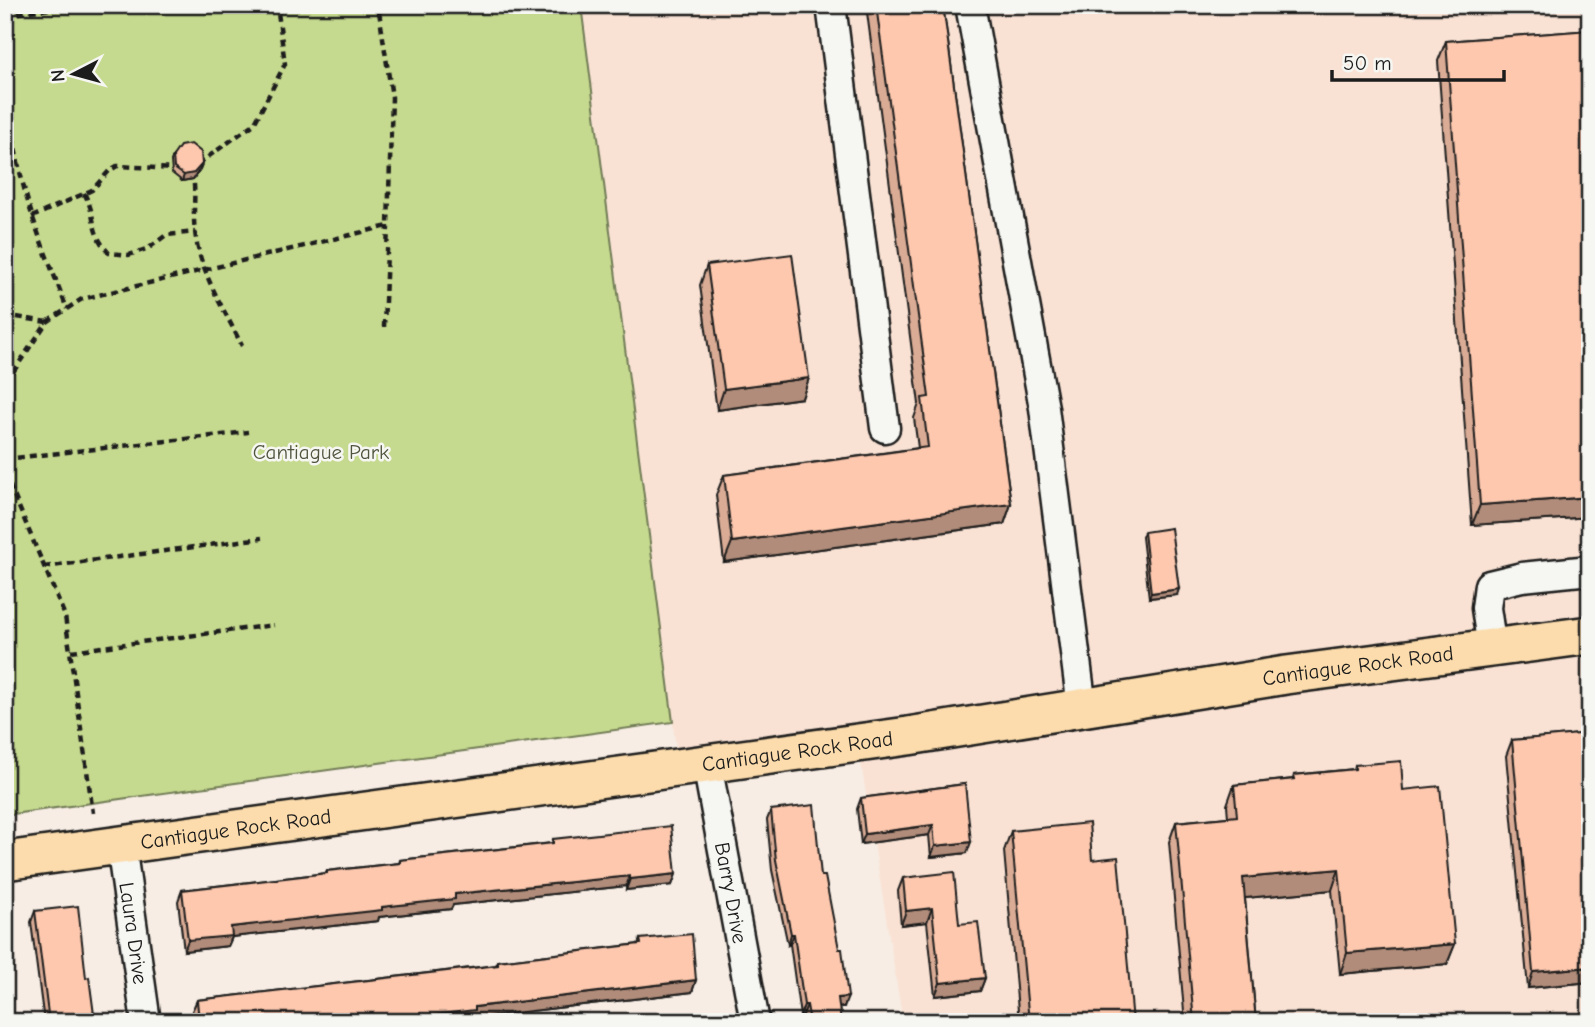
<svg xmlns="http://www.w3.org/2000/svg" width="1595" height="1027" viewBox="0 0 1595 1027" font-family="'Comic Neue',sans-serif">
<rect width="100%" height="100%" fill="#f7ede4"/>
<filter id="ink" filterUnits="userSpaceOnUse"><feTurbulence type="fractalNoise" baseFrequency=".0143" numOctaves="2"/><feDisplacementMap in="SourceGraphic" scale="14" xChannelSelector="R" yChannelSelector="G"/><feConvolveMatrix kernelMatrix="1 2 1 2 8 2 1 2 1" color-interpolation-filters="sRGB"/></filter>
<g filter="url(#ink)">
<path fill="#f9e2d4" d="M581,5h1009v1017h-687l-48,-296 -179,22z"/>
<path fill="#c6da8f" stroke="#717b56" stroke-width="2" d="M5,5h576l92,717 -668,93z"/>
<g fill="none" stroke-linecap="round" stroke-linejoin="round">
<defs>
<g id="minor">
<path d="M831,5l54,423"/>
<path d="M970,5l74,403 38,300"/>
<path d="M1492,648l-6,-40 3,-23 33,-8 68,-7"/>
<path id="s1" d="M707,764l48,258"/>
<path id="s2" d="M121,845l25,177"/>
</g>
<g id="major">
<path id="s3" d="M5,861l903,-125 378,-61 304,-40"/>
</g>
</defs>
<use href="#minor" stroke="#1c1c1c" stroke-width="33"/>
<use href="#major" stroke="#1c1c1c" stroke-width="42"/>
<g stroke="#1c1c1c" stroke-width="4.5" stroke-dasharray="7 5" stroke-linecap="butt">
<path d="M9,5c-6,73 1,144 24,213 10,31 23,61 34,91"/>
<path d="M6,15l70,-10"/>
<path d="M198,164l56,-40 31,-60 -8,-59"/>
<path d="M192,172c5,20 0,39 3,59 4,41 30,79 47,115"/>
<path d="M84,193c14,25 4,37 25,60l20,2 20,-7 17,-13 29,-3"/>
<path d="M32,217l60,-27 17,-19 8,-5 60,3"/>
<path d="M5,315l42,7 -38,56 -4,-6"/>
<path d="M47,322l35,-23 306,-73 4,-129 -14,-92"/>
<path d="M384,327l4,-101"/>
<path d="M5,438l4,-60"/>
<path d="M5,459l243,-27"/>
<path d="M5,474l60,142 28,197"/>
<path d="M44,567l218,-29"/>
<path d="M71,651l203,-26"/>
</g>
<use href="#minor" stroke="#f6f6f2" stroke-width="28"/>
<use href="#major" stroke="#fcdcac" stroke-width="37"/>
</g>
<g fill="#daac96" stroke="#1c1c1c" stroke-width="2">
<path d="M866,5h77l68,499 -7,20 -280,38 -8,-67 8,-20 194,-27 -4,-30 5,-14z"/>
<path d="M1590,30v487l-118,8 -34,-464 8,-20z"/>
<path d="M173,156l29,8 -2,5 -7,10 -11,2 -10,-8 -1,-12z"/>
<path d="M707,265l102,113 -7,20 -85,12 -17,-125z"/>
<path d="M1144,532l33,63 -28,3 -7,-61z"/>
<path d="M1590,733v249l-62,6 -22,-232 6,-16z"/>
<path d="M1355,765l48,25 52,154 -8,20 -107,10 -8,-84 -87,8 11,124h-71l-16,-180 7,-20 52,-5 -1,-12 7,-20 59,-6 1,-4 60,-6z"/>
<path d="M965,784l2,69 -36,4 -2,-22 -68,9 -4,-35 4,-11z"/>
<path d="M771,810l50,66 23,131 -5,1 2,14h-37l-1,-7 -3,1 -10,-72 -2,1 -16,-75 -5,-50z"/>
<path d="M1011,831l81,29 41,162h-114l-15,-171z"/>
<path d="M553,839l123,35 -4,11 -46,5v-4l-173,19 -2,4 -72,8 -1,4 -146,16 -4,9 -44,5 -6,-50 4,-11 144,-17 1,-2 72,-8 1,-3 152,-17z"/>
<path d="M903,878l56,46 26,54 -5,13 -45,5 -8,-74 -26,3 -3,-34z"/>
<path d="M35,911l51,67 9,44h-51l-13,-100z"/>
<path d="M640,939l56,41 -4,12 -220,26 -1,4h-277l-2,-11 5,-11 299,-35 2,-4 140,-17z"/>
</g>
<g fill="#b18c7a" stroke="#1c1c1c" stroke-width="2">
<path d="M202,164l-2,5 -7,10 -11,2 2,-6z"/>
<path d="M809,378l-7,20 -85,12 7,-21z"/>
<path d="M1590,497v20l-118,8 8,-20z"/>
<path d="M1011,504l-7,20 -280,38 8,-20z"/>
<path d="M1179,589l-2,6 -28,3 2,-5z"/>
<path d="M933,825l-4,10 -68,9 4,-10z"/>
<path d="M971,842l-4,11 -36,4 4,-11z"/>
<path d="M1339,869l-7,21 -97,9 8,-21z"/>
<path d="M676,874l-4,11 -46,5 4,-11z"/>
<path d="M630,876l-4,10 -173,19 -2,4 -72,8 -1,4 -146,16 -4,9 -44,5 4,-11 43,-13 151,-20 73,-13z"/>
<path d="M932,908l-5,14 -26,3 5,-14z"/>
<path d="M791,934h3l-4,10 -2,1z"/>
<path d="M1455,944l-8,20 -107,10 7,-21z"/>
<path d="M1590,967v15l-62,6 5,-16z"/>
<path d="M985,978l-5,13 -45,5 5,-13z"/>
<path d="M696,980l-4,12 -220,26 -1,4h-97l101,-15z"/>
<path d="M848,997l-4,10 -9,1 3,-10z"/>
<path d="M804,1005h3l-4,10 -3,1z"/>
</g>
<g fill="#fdc8ae" stroke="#1c1c1c" stroke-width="2">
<path d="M876,5h67l68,499 -279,38 -8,-67 204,-28 -6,-49 7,-1z"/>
<path d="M1590,30v467l-110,8 -34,-464z"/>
<path d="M191,144l10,8 1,12 -8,9 -10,2 -10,-7 -1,-12 7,-10z"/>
<path d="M792,254l17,124 -85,11 -17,-124z"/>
<path d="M1171,528l8,61 -28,4 -7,-61z"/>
<path d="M1590,733v234l-57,5 -21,-232z"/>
<path d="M1401,761l2,29 37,-4 15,158 -108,9 -8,-84 -96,9 13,144h-62l-18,-200 61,-6 -3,-31 61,-6 -1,-4 61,-6v-4z"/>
<path d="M965,784l6,58 -36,4 -2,-21 -68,9 -4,-36z"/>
<path d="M814,805l7,71h4l14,73h3l6,48 -10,1 3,24h-31l-3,-17h-3l-10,-71h-3l-15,-74 -5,-50z"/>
<path d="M1089,823l3,37 26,-3 15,165h-104l-18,-191z"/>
<path d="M671,826l5,48 -46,5v-3l-175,18v5l-73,8v3l-151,17 1,9 -44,4 -6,-50 145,-17v-2l73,-8v-3l153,-17v-4z"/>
<path d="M954,872l5,52 19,-2 7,56 -45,5 -8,-75 -26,3 -3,-33z"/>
<path d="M78,906l8,72 3,-1 6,45h-46l-14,-111z"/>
<path d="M692,934l4,46 -221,27v3l-101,12h-175l-2,-22 301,-35v-4l143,-17 -1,-5z"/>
<path d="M986,1016v6h-42l-1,-3z"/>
</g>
</g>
<g text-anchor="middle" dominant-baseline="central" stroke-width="5" stroke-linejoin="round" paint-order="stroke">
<g font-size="21" fill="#4f553e" stroke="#f6f6f2">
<text x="321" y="452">Cantiague Park</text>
</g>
<g font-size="21" fill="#1c1c1c" stroke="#f6f6f2">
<text stroke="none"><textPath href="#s3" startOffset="1367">Cantiague Rock Road</textPath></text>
<text stroke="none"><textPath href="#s3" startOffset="800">Cantiague Rock Road</textPath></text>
<text stroke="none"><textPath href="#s3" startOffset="233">Cantiague Rock Road</textPath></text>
<text stroke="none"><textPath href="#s1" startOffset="131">Barry Drive</textPath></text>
<text stroke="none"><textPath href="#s2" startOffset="89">Laura Drive</textPath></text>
</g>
</g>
<rect width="1595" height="1027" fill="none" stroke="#f6f6f2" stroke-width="28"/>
<rect x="14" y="14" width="1567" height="999" fill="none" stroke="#1c1c1c" stroke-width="2.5" filter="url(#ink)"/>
<g transform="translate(74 74) rotate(264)" stroke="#f6f6f2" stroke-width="5" paint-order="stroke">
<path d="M0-5L12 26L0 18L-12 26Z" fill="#1c1c1c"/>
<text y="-10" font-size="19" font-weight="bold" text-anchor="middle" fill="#1c1c1c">N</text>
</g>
<path d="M1332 70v10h172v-10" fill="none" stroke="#1c1c1c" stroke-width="3.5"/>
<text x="1343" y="70" font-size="21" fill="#1c1c1c" stroke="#f6f6f2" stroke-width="5" paint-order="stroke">50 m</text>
</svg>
